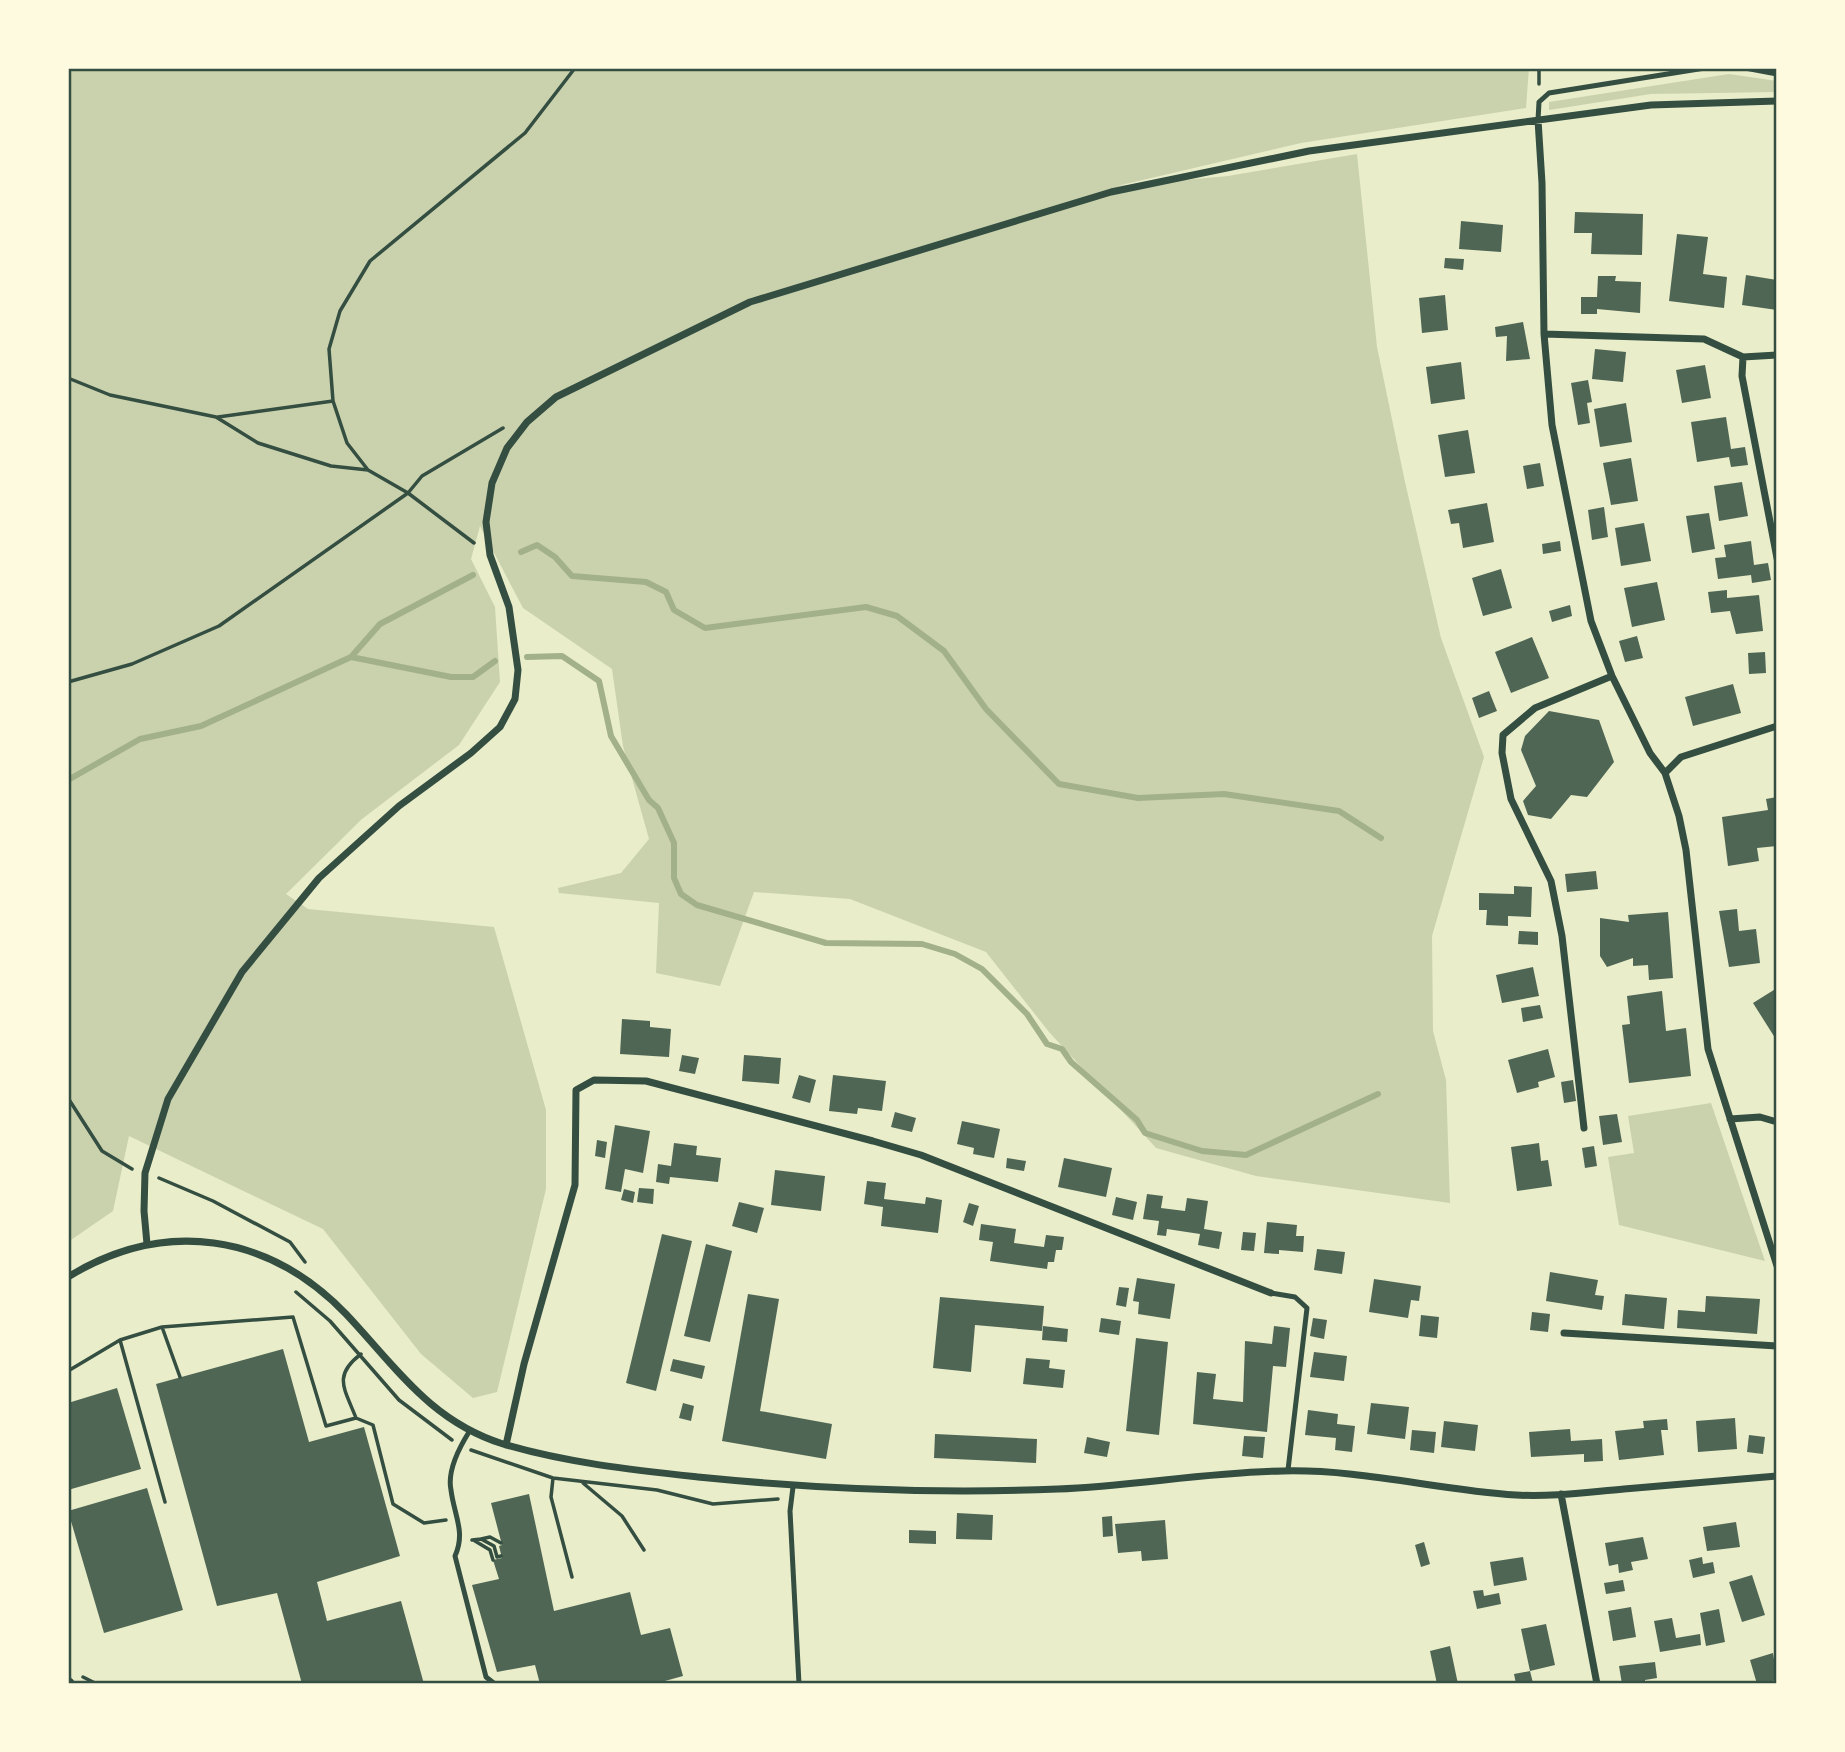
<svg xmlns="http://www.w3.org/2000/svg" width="1845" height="1752" viewBox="0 0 1845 1752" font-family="Georgia,serif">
	<rect width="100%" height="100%" fill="#e9edc9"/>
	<path fill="#cad2ad" d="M68,68H1529L1526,108L1301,143L1117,186L1228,176L1357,154L1377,347L1405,482L1441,638L1484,757L1432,936L1433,1031L1446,1080L1450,1203L1256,1176L1156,1148L1049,1032L986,952L850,899L754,892L720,986L656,973L659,903L559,893L558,888L621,873L649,839L623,746L612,669L523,608L480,526L471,559L495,607L500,682L459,745L362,819L286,894L308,909L494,927L546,1110V1189L497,1392L473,1398L421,1354L323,1229L129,1136L113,1211L68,1242Z
		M1729,74L1777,81V92L1651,94L1549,110V102Z
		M1711,1103L1765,1261L1619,1225L1608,1157L1634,1153L1628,1116Z"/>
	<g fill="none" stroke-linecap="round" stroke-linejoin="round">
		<path stroke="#a3b18a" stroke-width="6" d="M521,552L537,545L555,557L572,576L646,582L666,592L674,610L705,628L866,607L897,616L944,651L986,709L1059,784L1138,798L1224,794L1339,811L1381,838
			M351,657L451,677H473L495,661
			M527,657L562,656L599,681L611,736L649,800L658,808L674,843V878L681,894L697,905L826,943L922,944L955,954L982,969L1027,1014L1047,1044L1062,1049L1071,1062L1137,1120L1145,1133L1202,1151L1246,1155L1378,1094
			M68,780L140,739L201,726L351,657L380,624L473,575"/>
	</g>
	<path fill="#4f6655" d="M1575,212L1643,214L1642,255L1591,254L1592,233H1574Z
		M1461,221L1503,225L1501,252L1459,249Z
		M1677,234L1708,237L1703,274L1727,277L1724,308L1669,301Z
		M1445,258L1464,259L1463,270L1444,268Z
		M1746,275L1777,280V310L1742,305Z
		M1598,276H1616L1615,281L1641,282L1640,313L1597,309V314H1581V297H1597Z
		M1445,295L1448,330L1422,333L1419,298Z
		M1523,322L1530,359L1506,361L1507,336L1496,337L1495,327Z
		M1595,349L1626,352L1623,382L1592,379Z
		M1461,362L1465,399L1431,404L1426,367Z
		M1705,365L1711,398L1682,403L1676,370Z
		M1588,380L1592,402L1587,403L1590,423L1578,425L1571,383Z
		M1626,403L1632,442L1600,447L1594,409Z
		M1726,417L1731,449L1745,447L1748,465L1731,467L1729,457L1697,462L1691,422Z
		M1468,430L1475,473L1445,477L1438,435Z
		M1631,458L1638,501L1611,505L1603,463Z
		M1540,463L1544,486L1527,489L1523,466Z
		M1742,482L1748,516L1719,521L1714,486Z
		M1487,503L1494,542L1463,548L1459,523L1451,524L1448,510Z
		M1604,507L1608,537L1592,540L1588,510Z
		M1709,513L1715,549L1692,553L1686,516Z
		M1644,523L1651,561L1621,566L1615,528Z
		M1560,541L1561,551L1543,554L1542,544Z
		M1751,541L1754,565L1768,563L1771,580L1752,583L1751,575L1718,579L1715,558L1726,557L1724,545Z
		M1501,569L1512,608L1483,616L1472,578Z
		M1657,582L1665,620L1632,627L1624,588Z
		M1727,590V598L1759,595L1763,631L1736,634L1730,611L1711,613L1708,592Z
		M1570,605L1572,616L1552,622L1549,611Z
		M1637,636L1643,658L1625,662L1619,641Z
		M1532,637L1549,678L1511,693L1495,652Z
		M1765,652L1766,673L1749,674L1748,653Z
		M1733,684L1741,713L1693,726L1685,697Z
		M1489,691L1497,711L1479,718L1472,698Z
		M1549,711L1599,720L1614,762L1587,797L1571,795L1551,819L1528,815L1523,801L1536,786L1521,750L1525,736Z
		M1777,797V846L1757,848L1759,861L1728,866L1722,817L1768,810L1766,799Z
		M1596,871L1598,889L1567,892L1565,874Z
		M1514,886L1532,887L1531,917L1508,916V926L1486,925L1487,910H1479V893L1514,894Z
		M1737,909L1739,931L1756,929L1760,963L1729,967L1719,911Z
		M1668,912L1673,978L1649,980L1648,965L1633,966V958L1607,967L1600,956V918L1629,922L1628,915Z
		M1519,931L1538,932V945L1518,944Z
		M1533,967L1539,996L1502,1003L1496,975Z
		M1777,988V1041L1753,1003Z
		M1662,991L1666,1031L1686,1028L1691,1076L1629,1083L1622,1025L1630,1024L1627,996Z
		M1540,1005L1543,1018L1523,1022L1521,1008Z
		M622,1019L650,1021V1027L671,1029L669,1057L620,1054Z
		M1548,1049L1555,1077L1538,1082L1539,1087L1517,1093L1508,1060Z
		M682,1055L699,1058L695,1074L679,1071Z
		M744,1055L781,1058L779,1084L742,1081Z
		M799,1075L816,1080L810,1103L792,1098Z
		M833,1075L886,1081L882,1111L858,1108L857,1114L829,1111Z
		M1573,1080L1576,1101L1564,1103L1561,1082Z
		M895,1112L916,1118L912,1132L891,1127Z
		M1617,1114L1622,1142L1603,1145L1599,1116Z
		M962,1121L1000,1129L994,1158L973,1154L974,1148L957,1144Z
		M615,1125L650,1131L643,1173L625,1169L621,1192L605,1189Z
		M597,1140L607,1142L605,1158L595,1156Z
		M674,1143L697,1146L696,1155L721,1158L718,1182L670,1177L669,1184L656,1182L658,1164L671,1166Z
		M1539,1143L1541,1161L1548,1160L1552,1186L1517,1191L1511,1147Z
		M1594,1146L1597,1166L1585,1168L1582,1148Z
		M1007,1158L1026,1161L1024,1171L1006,1168Z
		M1064,1158L1112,1168L1106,1197L1058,1187Z
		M775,1170L825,1176L821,1211L771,1205Z
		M867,1181L886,1183L884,1199L925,1204L926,1197L942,1200L938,1233L881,1226L883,1207L864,1204Z
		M639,1188L654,1189L653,1204L637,1202Z
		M624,1189L635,1192L633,1203L621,1200Z
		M1147,1194L1163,1196L1161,1208L1185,1211L1187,1198L1208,1201L1204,1229L1222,1232L1219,1249L1198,1245L1200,1234L1167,1229L1166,1236L1157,1235L1159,1221L1143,1219Z
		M1116,1197L1137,1202L1133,1220L1112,1215Z
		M739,1202L764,1208L757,1233L732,1226Z
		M969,1203L979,1206L973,1226L963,1222Z
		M1267,1222L1297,1225L1296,1236H1304L1303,1252L1279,1250V1254L1264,1253Z
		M981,1224L1016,1229L1014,1243L1044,1247L1046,1235L1064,1237L1062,1250H1056L1054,1262H1048L1047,1269L990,1261L993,1242L979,1240Z
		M1243,1232L1256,1233L1254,1251L1241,1250Z
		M662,1234L692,1241L656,1391L626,1383Z
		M706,1244L732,1251L710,1342L684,1336Z
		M1317,1249L1345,1252L1342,1274L1314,1270Z
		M1550,1272L1598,1280L1595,1295L1604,1296L1602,1310L1546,1301Z
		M1137,1278L1175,1284L1170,1319L1138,1314L1139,1302L1133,1301Z
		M1374,1279L1421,1286L1419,1301L1411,1300L1408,1318L1369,1312Z
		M1119,1287L1129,1288L1126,1307L1116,1305Z
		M748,1294L779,1299L760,1411L832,1424L826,1459L722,1441Z
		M1625,1294L1667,1298L1664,1329L1622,1325Z
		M1706,1296L1760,1299L1757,1334L1677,1328L1678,1310L1705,1312Z
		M940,1297L1044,1306L1042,1331L975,1325L971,1372L933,1368Z
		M1532,1312L1550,1314L1548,1332L1530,1330Z
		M1421,1315L1439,1317L1437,1338L1419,1336Z
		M1101,1318L1121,1321L1119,1335L1099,1332Z
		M1313,1318L1327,1320L1324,1339L1310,1336Z
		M1043,1326L1068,1329L1067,1342L1042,1340Z
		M1274,1326L1290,1328L1286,1367L1273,1366L1267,1432L1193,1424L1197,1372L1216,1374L1213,1399L1243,1402L1245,1341L1272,1344Z
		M1136,1338L1168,1342L1159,1435L1126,1431Z
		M283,1349L309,1442L364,1427L400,1556L317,1582L327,1621L401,1601L424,1684H302L277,1593L217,1606L156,1384Z
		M1314,1352L1347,1356L1344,1381L1310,1377Z
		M1026,1358L1050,1360L1049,1368L1065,1370L1063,1388L1023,1384Z
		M673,1359L705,1366L702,1379L670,1371Z
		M117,1388L141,1469L68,1490V1403Z
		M683,1403L694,1406L691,1421L679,1418Z
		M1371,1403L1409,1407L1405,1439L1367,1434Z
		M1308,1410L1338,1414L1337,1424L1355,1426L1352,1452L1335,1450L1336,1438L1305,1435Z
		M1735,1418L1737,1449L1698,1452L1696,1421Z
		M1667,1419L1668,1430H1661L1664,1455L1619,1460L1615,1431L1644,1428L1643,1421Z
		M1444,1421L1478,1425L1475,1451L1441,1447Z
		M1570,1429L1571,1441L1602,1439L1603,1461L1584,1462V1454L1531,1457L1529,1432Z
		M1412,1430L1436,1432L1434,1453L1410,1450Z
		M935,1434L1037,1439L1036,1463L934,1458Z
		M1749,1435L1765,1437L1763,1454L1747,1452Z
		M1244,1436L1265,1437L1263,1458L1242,1456Z
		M1087,1437L1110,1442L1107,1457L1084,1453Z
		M147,1488L183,1610L104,1633L68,1511Z
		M529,1494L554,1611L630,1592L641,1635L670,1628L683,1676L654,1684H540L535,1665L497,1672L472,1585L499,1579L493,1560L502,1558L499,1546L502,1545L491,1503Z
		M957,1513L993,1515L992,1540L956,1539Z
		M1112,1516L1113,1536L1103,1537L1102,1517Z
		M1165,1520L1168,1559L1142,1561L1141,1551L1118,1553L1115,1524Z
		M1736,1522L1740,1547L1707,1551L1703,1527Z
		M909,1530L936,1531V1544L909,1543Z
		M1643,1537L1648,1559L1631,1562L1633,1570L1619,1573L1618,1564L1609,1566L1605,1543Z
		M1424,1542L1430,1564L1421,1567L1415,1545Z
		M1523,1557L1527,1580L1494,1586L1490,1562Z
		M1702,1557L1703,1564L1713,1562L1715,1573L1693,1578L1689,1560Z
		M1752,1575L1765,1615L1742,1622L1729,1582Z
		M1623,1580L1625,1591L1606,1594L1604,1583Z
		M1483,1590L1484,1596L1499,1593L1501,1604L1477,1609L1473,1591Z
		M1631,1607L1636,1637L1613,1641L1608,1611Z
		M1719,1609L1725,1642L1706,1646L1700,1613Z
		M1672,1618L1676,1638L1700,1634L1701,1645L1660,1652L1654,1621Z
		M1546,1624L1555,1665L1530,1671L1521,1629Z
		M1450,1646L1458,1684H1437L1430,1651Z
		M1773,1653L1777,1680L1757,1684L1750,1660Z
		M1655,1662L1657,1678L1645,1680V1684H1622L1619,1666Z
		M1530,1671L1533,1683L1516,1684L1514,1674Z"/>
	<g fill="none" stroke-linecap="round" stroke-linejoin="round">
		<path stroke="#344e41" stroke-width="3.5" d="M1539,84V68
			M68,378L110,395L216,417L258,443L331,466L368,470L408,493L474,543
			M218,417L333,401
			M368,470L347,443L333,401L329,349L340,311L370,261L525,133L575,68
			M68,682L132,664L219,626L408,493L422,476L503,428
			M68,1098L102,1151L132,1169
			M159,1178L213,1201L290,1242L305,1262
			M296,1292L330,1321L399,1400L452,1440
			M162,1327L180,1377
			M120,1340L165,1502
			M361,1354C332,1376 345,1389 356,1418L373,1425L393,1504L424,1523L446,1520
			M68,1371L120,1340L162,1327L293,1317L326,1426L356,1418
			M471,1450L553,1478L657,1490L713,1504L778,1499
			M553,1478L551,1497L572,1577
			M583,1483L622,1516L644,1550
			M481,1539L490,1537L501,1543
			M472,1540L481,1539L494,1546L497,1557L501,1556
			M475,1541L490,1550L493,1560
			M83,1677L97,1684"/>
		<path stroke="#344e41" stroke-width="5" d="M1745,68L1777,74
			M1538,120L1539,102L1549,93L1705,68
			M1271,1293L1295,1297L1307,1308L1288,1470
			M469,1432C459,1448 447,1471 451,1490C454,1515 466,1532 455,1556L486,1677L495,1684
			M793,1487L790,1511L799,1684"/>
		<path stroke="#344e41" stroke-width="7" d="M1538,120L1542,183L1544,334L1552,425L1591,621L1612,676L1650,753L1665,773L1679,816L1686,850L1708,1049L1777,1266
			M1544,334L1704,339L1743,357L1777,355
			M1743,357L1742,376L1777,558
			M1665,773L1681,757L1777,726
			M1730,1119L1760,1117L1777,1122
			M1584,1128L1562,936L1551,881L1511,799L1502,753L1503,735L1535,708L1612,676
			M147,1244L144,1211L145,1173L168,1099L242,972L319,878L399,806L471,753L500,727L515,699L518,670L509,607L490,555L486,522L492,483L507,448L527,422L556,397L750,302L1111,192L1309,151L1651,105L1777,101
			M68,1277C164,1218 268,1233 346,1314C396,1367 430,1421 503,1444C567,1463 633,1470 698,1477C818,1489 939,1494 1058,1489C1134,1486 1208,1472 1283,1471C1361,1469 1438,1490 1516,1495C1552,1497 1588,1492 1624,1489C1675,1485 1726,1480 1777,1476
			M1564,1333L1777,1346
			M506,1445L524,1364L575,1185L576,1090L594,1080L646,1081L873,1141L921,1155L1271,1293
			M1561,1494L1597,1684"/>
		<path stroke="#344e41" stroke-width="12" d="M68,1683L69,1684"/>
	</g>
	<rect width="1845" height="1752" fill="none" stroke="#fefae0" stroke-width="140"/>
	<rect x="70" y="70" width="1705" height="1612" fill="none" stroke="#344e41" stroke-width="2.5"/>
</svg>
